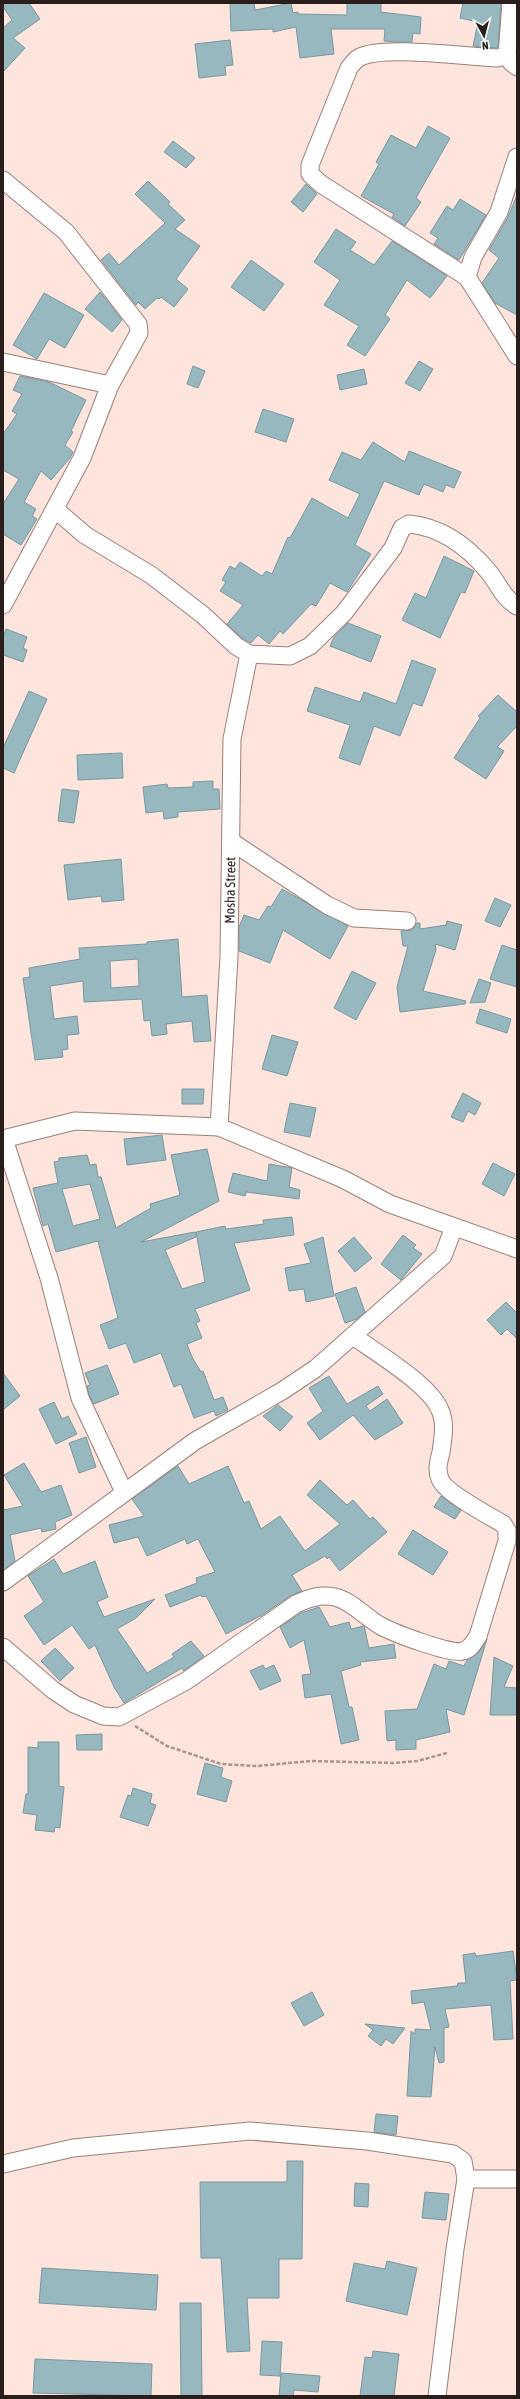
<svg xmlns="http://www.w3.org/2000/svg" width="520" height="2399" viewBox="0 0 520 2399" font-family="'Asap Condensed',sans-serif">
	<rect width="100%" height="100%" fill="#fde4dd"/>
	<path fill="#97b8bf" stroke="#7998a0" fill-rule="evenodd" d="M3,3H29L40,19L13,38L25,48L3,72V28L12,20L3,7Z
		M230,3H254L255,10L291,3L293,13L298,12V14L347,15V3H381V12L421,17L420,34L413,33L412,42H394L384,41L385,29H331L334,54L300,58L296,27L273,32V29L231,31Z
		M463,3H501L498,48L473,46L478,22L460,18Z
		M230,40L233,65L225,66L226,75L199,78L195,44Z
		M428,126L450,138L416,198L421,202L405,226L392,217L394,214L361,196L379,164L376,162L391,135L416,148Z
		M173,141L195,158L186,168L164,152Z
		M148,181L170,202L168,204L185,220L175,229L200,246L176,279L188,289L174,307L161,297L159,299L157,298L145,309L138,302L136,305L101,260L109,253L119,265L165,223L135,194Z
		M306,184L317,194L303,212L291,202Z
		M517,195V315L495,303L482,283L499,258L489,250L508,217Z
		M460,199L486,215L459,260L434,244L438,238L430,233L447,206L453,210Z
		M336,229L356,242L350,250L374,265L392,241L447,276L430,298L407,280L385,315L390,319L365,356L347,345L359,326L324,305L340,280L314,262Z
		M251,260L284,284L264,311L231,287Z
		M100,292L122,320L112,332L85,309Z
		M44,293L84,315L65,348L49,339L37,359L13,345Z
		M419,361L433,369L420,391L405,383Z
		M193,366L205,371L198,388L187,384Z
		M364,369L367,384L340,390L337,375Z
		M20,376L49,382L86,400L71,431L73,432L65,445L73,452L70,458L51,480L41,471L24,502L36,509L32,516L37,519L21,545L3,534V504L19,479L3,470V434L17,414L12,411L22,394L13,390Z
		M263,409L294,419L286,442L255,432Z
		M373,442L405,462L409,451L461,472L454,488L446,485L443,492L424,484L419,495L384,481L355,545L371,554L347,592L330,583L316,606L311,604L283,634L280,631L269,644L258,635L251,643L242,638L227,624L243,605L220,591L226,582L222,580L230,566L235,569L240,562L262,576L266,571L272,574L288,537L290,538L312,498L348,518L360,494L329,480L342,452L361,460Z
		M444,556L474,571L465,593L461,592L440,638L402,620L415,593L426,598Z
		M348,623L381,636L371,662L330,646L334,637Z
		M6,629L27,637L23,648L27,650L23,662L3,655V638Z
		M412,660L436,669L422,706L413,703L400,736L374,726L360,765L339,758L350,725L307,711L315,687L360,702L364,692L396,704Z
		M29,691L47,699L14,773L3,768V748Z
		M498,695L517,712V726L497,747L504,751L486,779L454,758L480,718L478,716Z
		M122,753L123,778L78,780L77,755Z
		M213,781V789H219L220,809L178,812V817L164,819L163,811L146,813L143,787L167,784L168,788L193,787V782Z
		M62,789L79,791L74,823L58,821Z
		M121,859L124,900L102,902L101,896L68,900L64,865Z
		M282,889L348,926L330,959L283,930L270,963L239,951V927L244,915L259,920L268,906L271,907Z
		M495,898L511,905L500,927L485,921Z
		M447,921L462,925L455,950L435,944L436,950L423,991L466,1001L465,1004L400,1012L397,987L408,946H403L401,931L412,930L417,923H420V929L446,925Z
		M178,939L182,997L207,995L211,1041L194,1042L192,1021L166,1024L167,1034L152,1036L150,1020L144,1021L142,999L84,1002L83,981L50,986L54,1019L77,1016L79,1034L67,1035L68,1049L62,1050L63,1057L35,1060L23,978L30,977L29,968L80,959L79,948L147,944V942ZM138,959L139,986L111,988L110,961Z
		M502,945L517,950V987L490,979Z
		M352,971L376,983L356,1020L334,1008Z
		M479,979L491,983L485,1002L470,1003Z
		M480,1009L511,1019L507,1033L476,1023Z
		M272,1035L298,1042L287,1076L262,1069Z
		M182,1089H204L203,1104H182Z
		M463,1093L481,1103L475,1115L468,1111L463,1122L451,1117Z
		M290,1103L316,1108L310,1137L284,1132Z
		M162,1135L166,1160L127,1165L124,1139Z
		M207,1149L219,1201L141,1242L195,1232L196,1237L165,1250L182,1289L205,1282L196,1232L225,1226L226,1229L264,1224L263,1220L292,1217L294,1235L234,1243L250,1290L195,1309L200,1321L196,1323L202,1338L187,1344L192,1357L201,1372L203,1371L214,1400L223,1397L228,1410L216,1416L214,1411L194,1418L181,1384L174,1387L161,1353L134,1363L126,1343L109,1349L100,1325L118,1318L98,1241L56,1252L48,1224L43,1226L33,1188L58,1183L54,1162L59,1161V1158L87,1155L90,1165L96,1164L98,1177H101L116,1228L151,1208L150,1204L180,1195L171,1155ZM90,1184L100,1219L73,1226L62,1189Z
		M493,1163L515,1174L504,1196L482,1184Z
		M269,1164L292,1168L289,1187L300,1190L299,1199L246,1192L245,1196L228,1192L233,1173L267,1181Z
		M403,1235L416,1245L413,1248L422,1254L401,1280L381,1264Z
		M323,1237L334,1296L306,1302L304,1289L289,1291L285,1268L311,1263L304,1244Z
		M354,1237L372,1258L355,1272L338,1251Z
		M356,1287L365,1312L357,1319L345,1323L335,1294Z
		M506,1302L517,1313V1339L507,1329L501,1335L487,1320Z
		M107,1365L119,1394L94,1404L89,1395L87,1386L90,1385L85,1373Z
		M3,1373L20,1396L3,1410Z
		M329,1376L347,1404L378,1386L383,1394L366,1406L370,1411L387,1399L403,1423L375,1440L353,1415L320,1440L307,1423L323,1411L309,1388Z
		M54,1402L62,1419L68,1416L77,1434L56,1444L39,1409Z
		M278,1405L293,1417L280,1431L263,1416Z
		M86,1437L96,1467L79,1473L69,1443Z
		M24,1463L41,1492L61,1485L72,1515L55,1522L56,1529L42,1532L41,1528L10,1535L15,1561L3,1570V1510L23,1506L4,1475Z
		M178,1466L189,1484L228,1466L244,1503L249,1501L261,1529L280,1516L305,1551L340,1524L307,1495L320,1480L347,1505L353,1500L370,1519L373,1517L387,1532L340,1571L329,1557L327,1559L325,1556L292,1575L302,1591L290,1596L262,1615L226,1634L206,1596L202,1597L201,1595L170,1607L165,1595L197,1583L196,1578L215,1572L198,1539L187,1544L185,1539L147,1556L138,1537L114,1543L109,1525L144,1516L132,1499Z
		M441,1496L461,1510L455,1519L434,1507Z
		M413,1530L448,1552L433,1575L398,1554Z
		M54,1559L63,1574L95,1561L108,1597L97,1602L104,1617L155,1599L136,1618L117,1629L147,1673L174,1657L172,1654L191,1641L204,1656L184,1671L182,1668L124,1703L114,1687L95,1645L89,1649L72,1625L44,1645L24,1616L44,1602L28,1576Z
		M319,1607L330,1627L349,1622L351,1629L364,1626L369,1648L394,1644L396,1658L360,1662L361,1665L341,1671L349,1707H352L359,1740L341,1744L331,1694L305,1698L302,1675L311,1674L304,1640L290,1648L280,1627L301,1613Z
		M487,1639L464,1715L446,1709L450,1732L416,1740V1749L396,1750V1740L387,1741L385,1711L417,1709L434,1664L446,1669L449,1661L464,1666L467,1660L479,1652Z
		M55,1648L74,1668L60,1681L41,1661Z
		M494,1657L513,1666L504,1687L517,1688V1715H490Z
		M263,1665L265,1669L274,1665L281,1681L260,1690L250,1671Z
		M102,1734V1750H77L76,1735Z
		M38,1742H59V1786L64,1787L60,1828L55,1827L54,1832L35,1830L37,1815L23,1813L26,1794H28V1747L38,1748Z
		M205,1763L223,1768L221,1777L232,1781L226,1802L197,1794Z
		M133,1788L152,1794L150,1803L156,1805L148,1826L120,1817L128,1795L131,1796Z
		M513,1951L517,1980L510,1981L513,2039L494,2040L491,2005L445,2009L449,2027L444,2028V2062L439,2063L435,2047L431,2097L407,2096L411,2031L415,2034V2029L431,2030L424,2002L412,2004L411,1991L457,1986L458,1983H466L463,1955L475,1953L476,1956Z
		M312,1992L324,2015L304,2026L291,2003Z
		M365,2024L405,2028L393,2044L386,2039L381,2046L368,2036L373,2030Z
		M376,2114L398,2116L396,2135L374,2132Z
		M287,2161H303L302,2259H279V2298H247L250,2351L227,2352L221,2258H201L200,2182H287Z
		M355,2183L369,2184L368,2207L354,2206Z
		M425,2192L449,2194L446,2220L422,2218Z
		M387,2261L417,2268L407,2315L346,2301L354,2263L385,2269Z
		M42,2268L158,2275L156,2310L39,2303Z
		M180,2303H201L202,2396H181Z
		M262,2341L282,2342L280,2376L260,2375Z
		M373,2351L399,2354L394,2396H360L365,2357L372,2358Z
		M35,2359L152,2364L151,2396L33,2393Z
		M281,2373L320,2376L318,2392L294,2390L293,2396H279Z"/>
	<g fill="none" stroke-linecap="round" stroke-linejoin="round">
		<g stroke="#9b7f77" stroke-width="19">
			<g id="street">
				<path d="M511,3L507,55L511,62L517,67"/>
				<path d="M517,157L499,212L473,257L467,277L517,356"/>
				<path d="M3,180L66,232L138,324L139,333L110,385L82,458L3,605"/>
				<path d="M467,277L321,184L310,174V165L349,68C352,64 356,59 360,57C386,45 466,57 498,58L507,55"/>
				<path d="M3,362L110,385"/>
				<path d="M56,510L85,535L151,575L203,615L236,646L249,654L290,656L310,646L344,613L393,548L402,528L409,524C441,527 468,547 488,571C499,584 502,597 517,606"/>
				<path d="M232,842L327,905L354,918L407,921"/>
				<path id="s1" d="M219,1127L229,957L232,739L249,654"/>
				<path d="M3,1139L75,1121L219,1127L343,1179L390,1204L517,1249"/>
				<path d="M4,1139L49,1278L80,1398L124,1492"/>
				<path d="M3,1582L195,1441L282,1391L315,1369L443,1256L454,1227"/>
				<path d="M3,1647L53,1690L74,1704L103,1716L119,1717L186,1681L296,1604C309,1598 320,1594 335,1597C352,1601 366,1618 381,1626C394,1633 451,1655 463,1651C471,1649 474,1642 478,1636L507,1541V1530L503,1524C490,1516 444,1492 440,1479C436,1469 439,1461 441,1452C443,1438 446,1423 440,1410C430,1385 377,1353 353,1336"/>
				<path d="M3,2164L73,2148L250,2131L367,2141L453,2154L463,2161L466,2179L455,2249L437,2396"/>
				<path d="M466,2179H517"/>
			</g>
		</g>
		<path stroke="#a7948e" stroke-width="2.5" stroke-dasharray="4 2" stroke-linecap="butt" d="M135,1726L167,1746L221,1764L257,1766L311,1761L394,1763L417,1761L447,1753"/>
		<use href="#street" stroke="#fff" stroke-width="17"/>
	</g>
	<g text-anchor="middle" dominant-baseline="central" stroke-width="3" stroke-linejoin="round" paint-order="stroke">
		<g font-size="14" fill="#291e1b" stroke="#fff">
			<text stroke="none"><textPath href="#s1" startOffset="237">Mosha Street</textPath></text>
		</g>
	</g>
	<rect width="520" height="2399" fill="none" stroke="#291e1b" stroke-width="8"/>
	<g transform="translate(484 36) rotate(173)" stroke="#ffffff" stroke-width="3" paint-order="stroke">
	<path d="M0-3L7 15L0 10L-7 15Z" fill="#291e1b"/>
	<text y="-6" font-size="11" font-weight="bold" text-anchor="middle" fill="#291e1b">N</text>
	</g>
</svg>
